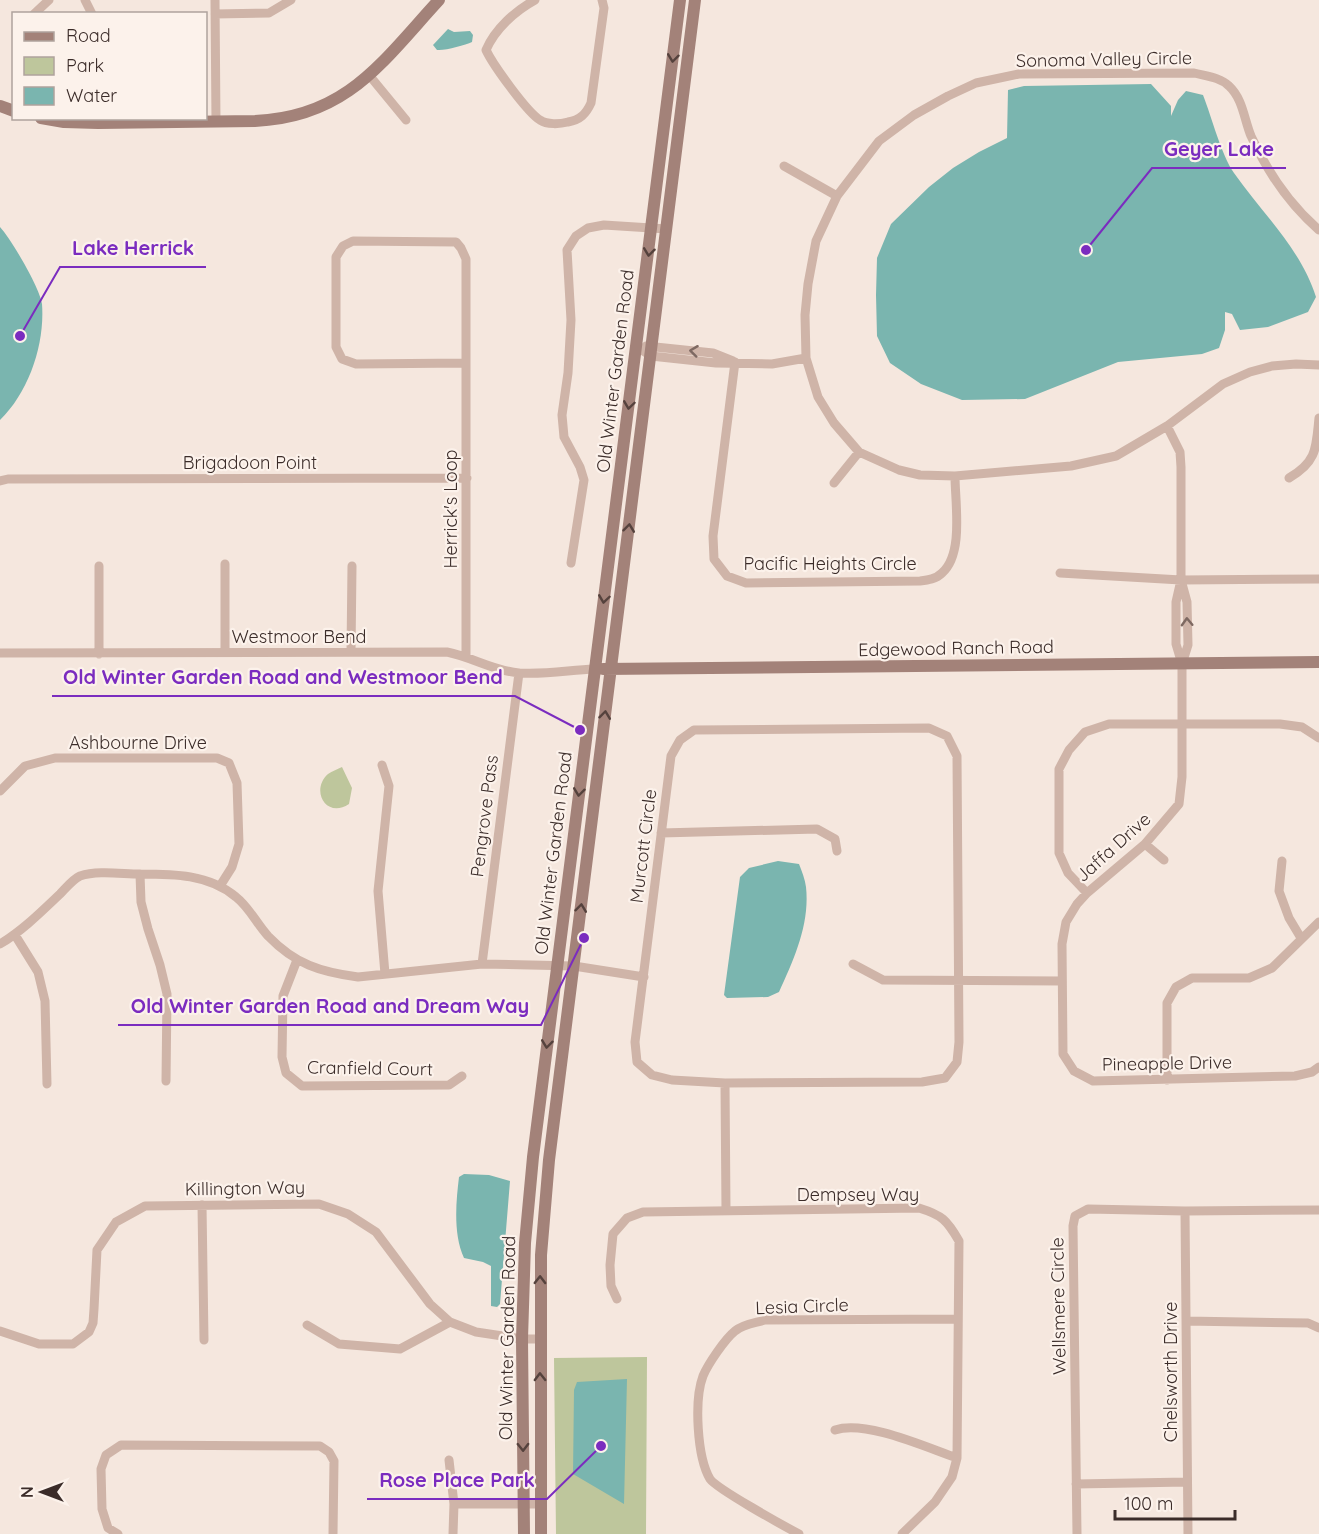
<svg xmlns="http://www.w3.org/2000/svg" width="1319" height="1534" viewBox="0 0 1319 1534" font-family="Quicksand,sans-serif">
	<rect width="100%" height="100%" fill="#f5e7de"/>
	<path fill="#bec69c" d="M342,767L352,788L349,804C326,819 310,790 328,774C332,771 338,769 342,767Z
		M647,1357L646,1534H556L554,1358Z"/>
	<path fill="#7ab5af" d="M448,29L454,32L470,31L473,35L472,42C465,45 445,51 437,50L433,45Z
		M1151,84L1171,106V116L1178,100L1186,91L1203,95C1212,118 1221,154 1234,173C1262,213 1301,249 1316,297L1308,312L1268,327L1240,330L1232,314L1225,312V330L1219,348L1202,354L1118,362L1025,399L962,400L921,384L890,363L877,336L876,295L877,258L891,224L929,187L953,168L979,152L1007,138L1008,90L1024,86Z
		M0,227C11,239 40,288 42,304C45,344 29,392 0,420Z
		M778,861L799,864C802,872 805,879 806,887C810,924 794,959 779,992L768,997L727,998L724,995L740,877L749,868Z
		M464,1174L489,1175L510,1181L500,1304L497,1307L491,1306V1266L483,1262L464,1258C453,1234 456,1202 459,1177Z
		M627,1379L624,1504L573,1474L574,1390L577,1382Z"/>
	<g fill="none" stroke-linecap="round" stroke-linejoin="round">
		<path stroke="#cfb4a8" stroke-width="9" d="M85,0L92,14
			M215,0L216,122
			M535,0C515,11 495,29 486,50C493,65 527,112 540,120C547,125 560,124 568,122C580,120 586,114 591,103L604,8L602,0
			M34,14L49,0
			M215,14L269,13L291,0
			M369,75L406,120
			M784,166L837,196
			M1319,230C1290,205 1267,171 1251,136C1244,119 1243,99 1229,86C1220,77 1205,76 1194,73L1019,74L976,83L948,96L914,115L879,141L837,196L816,241L808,284L805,315L806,358L818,397L834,423L859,452L899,470L920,475L955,476L1071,466L1116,456L1167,426L1223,384L1250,372L1272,366L1296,364L1319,365
			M646,346L713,353L733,361
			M637,347L651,356L716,363L772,364L806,358
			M735,362L713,536L714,559L727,576L746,583L920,581C928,580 936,579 942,573C964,554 955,503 955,476
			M465,363L356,364L342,359L336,347V257L343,246L353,241L456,242L461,248L466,259V656
			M1167,426L1180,452L1181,467V580L1176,602V644L1182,664
			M1289,478C1317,462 1316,448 1319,418
			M0,481L8,479L467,478
			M834,483L859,452
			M571,563L584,480L580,467L564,437L562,415L568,373L571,320L567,250L576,236L588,228L604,225L667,229
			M225,564V652
			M99,566V654
			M1060,573L1181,580L1319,579
			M1181,580L1187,602L1188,645L1182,664V777L1179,804L1145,844L1087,893L1077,904L1066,922L1062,944L1063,1054L1074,1071L1093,1081L1295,1076L1312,1072L1319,1067
			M351,652L352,566
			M0,653L447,652C472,657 494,671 519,673C544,675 570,670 594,669
			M929,728L947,736L957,756L959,1042L957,1062L945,1078L922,1082L725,1083L672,1080L652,1075L637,1062L635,1042L671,756L680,740L694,730Z
			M382,765L389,786L378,891L385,974
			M0,791L25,766L55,758H217L229,763L237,783L239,844L232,867L220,886
			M661,833L817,829L835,839L837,851
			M1145,844L1164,860
			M1282,861L1279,891L1289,918L1301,938
			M140,874L141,902L148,929L160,965L167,994L166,1081
			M1087,893L1068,873L1059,853V769L1069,750L1085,732L1109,724H1280L1302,727L1319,738
			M15,935L38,972L45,1001L47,1084
			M0,944C22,931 41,912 60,894C65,889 73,879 80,876C98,870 122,874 140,874C173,874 209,874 236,897C249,907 257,924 268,936C295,964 320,972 358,977L482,964L574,966L644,977
			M297,960L283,996L282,1057L286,1073L302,1086L449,1085L462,1076
			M482,964L519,673
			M853,964L883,980L1062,981
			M1167,1080V1003L1176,987L1192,978H1249L1272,968L1319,922
			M725,1083L726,1211
			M202,1205L204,1340
			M1185,1211L1188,1534
			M617,1299L611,1286L610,1265L613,1234L627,1218L643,1212L919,1208C942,1215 947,1220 959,1241L957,1458L952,1477L935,1502L902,1534
			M1186,1321L1308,1323L1319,1328
			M307,1325L339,1344L400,1349L450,1322
			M0,1331L39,1344H73L89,1332L93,1323L94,1309L97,1250L116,1222L145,1206L319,1204L348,1214L376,1232L430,1304L450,1322L476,1332L522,1339H539
			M835,1430C866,1420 925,1447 957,1458
			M449,1460L454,1504L453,1534
			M1076,1484L1187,1482
			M454,1504H541
			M118,1534L108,1528L102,1509L101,1469L106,1455L121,1445L320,1446L329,1452L334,1461L333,1534
			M799,1534C784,1526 717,1489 710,1479C697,1457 694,1400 703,1376C708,1364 725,1339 735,1331C743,1324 755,1323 765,1320L958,1319
			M1077,1534L1073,1226L1075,1216L1088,1209L1185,1211L1319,1210"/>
		<path stroke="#a38279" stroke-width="12" d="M0,106L14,111
			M41,118L64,122L98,123L255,121C347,117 382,62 439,0
			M603,669L1319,662
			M524,1534L522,1339L525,1243L533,1157L680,0
			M541,1534V1255L549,1160L695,0"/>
	</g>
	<defs><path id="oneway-chevron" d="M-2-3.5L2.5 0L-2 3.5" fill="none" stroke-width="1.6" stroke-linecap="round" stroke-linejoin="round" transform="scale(1.5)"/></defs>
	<g stroke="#55423d">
		<use href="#oneway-chevron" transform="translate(673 58) rotate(97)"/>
		<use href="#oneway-chevron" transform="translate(649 252) rotate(97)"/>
		<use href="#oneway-chevron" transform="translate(629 405) rotate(98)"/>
		<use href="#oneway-chevron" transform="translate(629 528) rotate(-83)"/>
		<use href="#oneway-chevron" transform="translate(604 599) rotate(98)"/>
		<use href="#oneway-chevron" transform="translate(605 715) rotate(-83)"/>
		<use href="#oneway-chevron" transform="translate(579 792) rotate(97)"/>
		<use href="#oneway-chevron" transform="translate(581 908) rotate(-83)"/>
		<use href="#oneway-chevron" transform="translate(547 1044) rotate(97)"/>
		<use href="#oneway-chevron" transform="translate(540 1280) rotate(-89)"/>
		<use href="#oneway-chevron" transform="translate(540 1377) rotate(-91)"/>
		<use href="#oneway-chevron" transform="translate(523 1447) rotate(89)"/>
	</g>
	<g stroke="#7e6962">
		<use href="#oneway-chevron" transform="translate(694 351) rotate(-173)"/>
		<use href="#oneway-chevron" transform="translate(1187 622) rotate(-92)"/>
	</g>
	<g text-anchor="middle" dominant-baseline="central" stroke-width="4.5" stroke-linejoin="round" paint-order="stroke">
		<g font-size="18" fill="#3b2c29" stroke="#fcf2eb">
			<text transform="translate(1104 59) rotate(-1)">Sonoma Valley Circle</text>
			<text transform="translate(615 371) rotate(-83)">Old Winter Garden Road</text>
			<text x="250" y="462">Brigadoon Point</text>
			<text transform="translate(450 509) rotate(-90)">Herrick's Loop</text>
			<text x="830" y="563">Pacific Heights Circle</text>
			<text x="299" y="636">Westmoor Bend</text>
			<text transform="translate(956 648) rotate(-1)">Edgewood Ranch Road</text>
			<text x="138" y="742">Ashbourne Drive</text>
			<text transform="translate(484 816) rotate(-83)">Pengrove Pass</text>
			<text transform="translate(643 846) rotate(-83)">Murcott Circle</text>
			<text transform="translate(1113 847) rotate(-42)">Jaffa Drive</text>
			<text transform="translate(553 853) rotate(-83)">Old Winter Garden Road</text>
			<text transform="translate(1167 1063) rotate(-1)">Pineapple Drive</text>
			<text transform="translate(370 1068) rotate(1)">Cranfield Court</text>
			<text transform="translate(245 1188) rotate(-1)">Killington Way</text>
			<text x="858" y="1194">Dempsey Way</text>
			<text transform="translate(802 1306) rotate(-2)">Lesia Circle</text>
			<text transform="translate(1058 1306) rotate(-91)">Wellsmere Circle</text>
			<text transform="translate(507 1338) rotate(-89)">Old Winter Garden Road</text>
			<text transform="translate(1170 1372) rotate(-90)">Chelsworth Drive</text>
		</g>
	</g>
	<path fill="none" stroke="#7b2cbf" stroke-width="2" d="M1086 250L1152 168H1286M20 336L60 267H206M580 730L515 696H52M584 938L541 1025H118M601 1446L547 1499H367"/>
	<g fill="#7b2cbf" stroke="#fcf2eb" stroke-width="2">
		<circle cx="1086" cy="250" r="6"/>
		<circle cx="20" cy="336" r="6"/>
		<circle cx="580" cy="730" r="6"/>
		<circle cx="584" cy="938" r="6"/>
		<circle cx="601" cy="1446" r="6"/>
	</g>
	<g font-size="20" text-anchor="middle" font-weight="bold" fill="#7b2cbf" stroke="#fcf2eb" stroke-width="4.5" stroke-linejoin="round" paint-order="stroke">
		<text x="1219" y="156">Geyer Lake</text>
		<text x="133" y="255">Lake Herrick</text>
		<text x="283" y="684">Old Winter Garden Road and Westmoor Bend</text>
		<text x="330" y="1013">Old Winter Garden Road and Dream Way</text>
		<text x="457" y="1487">Rose Place Park</text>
	</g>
	<rect x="12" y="12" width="195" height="108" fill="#fcf2eb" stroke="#afa39d" stroke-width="1.5"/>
	<rect x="24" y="32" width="30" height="9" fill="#a38279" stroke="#afa39d" stroke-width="1.5"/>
	<text x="66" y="42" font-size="18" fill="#3b2c29">Road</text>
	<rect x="24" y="57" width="30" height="18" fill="#bec69c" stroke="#afa39d" stroke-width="1.5"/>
	<text x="66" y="72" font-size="18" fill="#3b2c29">Park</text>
	<rect x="24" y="87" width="30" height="18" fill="#7ab5af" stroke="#afa39d" stroke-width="1.5"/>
	<text x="66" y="102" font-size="18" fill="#3b2c29">Water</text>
	<g transform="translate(42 1492) rotate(270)" stroke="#fcf2eb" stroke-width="4.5" paint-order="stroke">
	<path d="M0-4.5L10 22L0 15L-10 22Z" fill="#3b2c29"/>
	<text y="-9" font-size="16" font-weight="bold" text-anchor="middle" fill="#3b2c29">N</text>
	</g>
	<path d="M1115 1510v9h120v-9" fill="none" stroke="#3b2c29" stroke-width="3"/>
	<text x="1124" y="1510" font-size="18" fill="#3b2c29" stroke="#fcf2eb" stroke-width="4.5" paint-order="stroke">100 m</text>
</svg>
